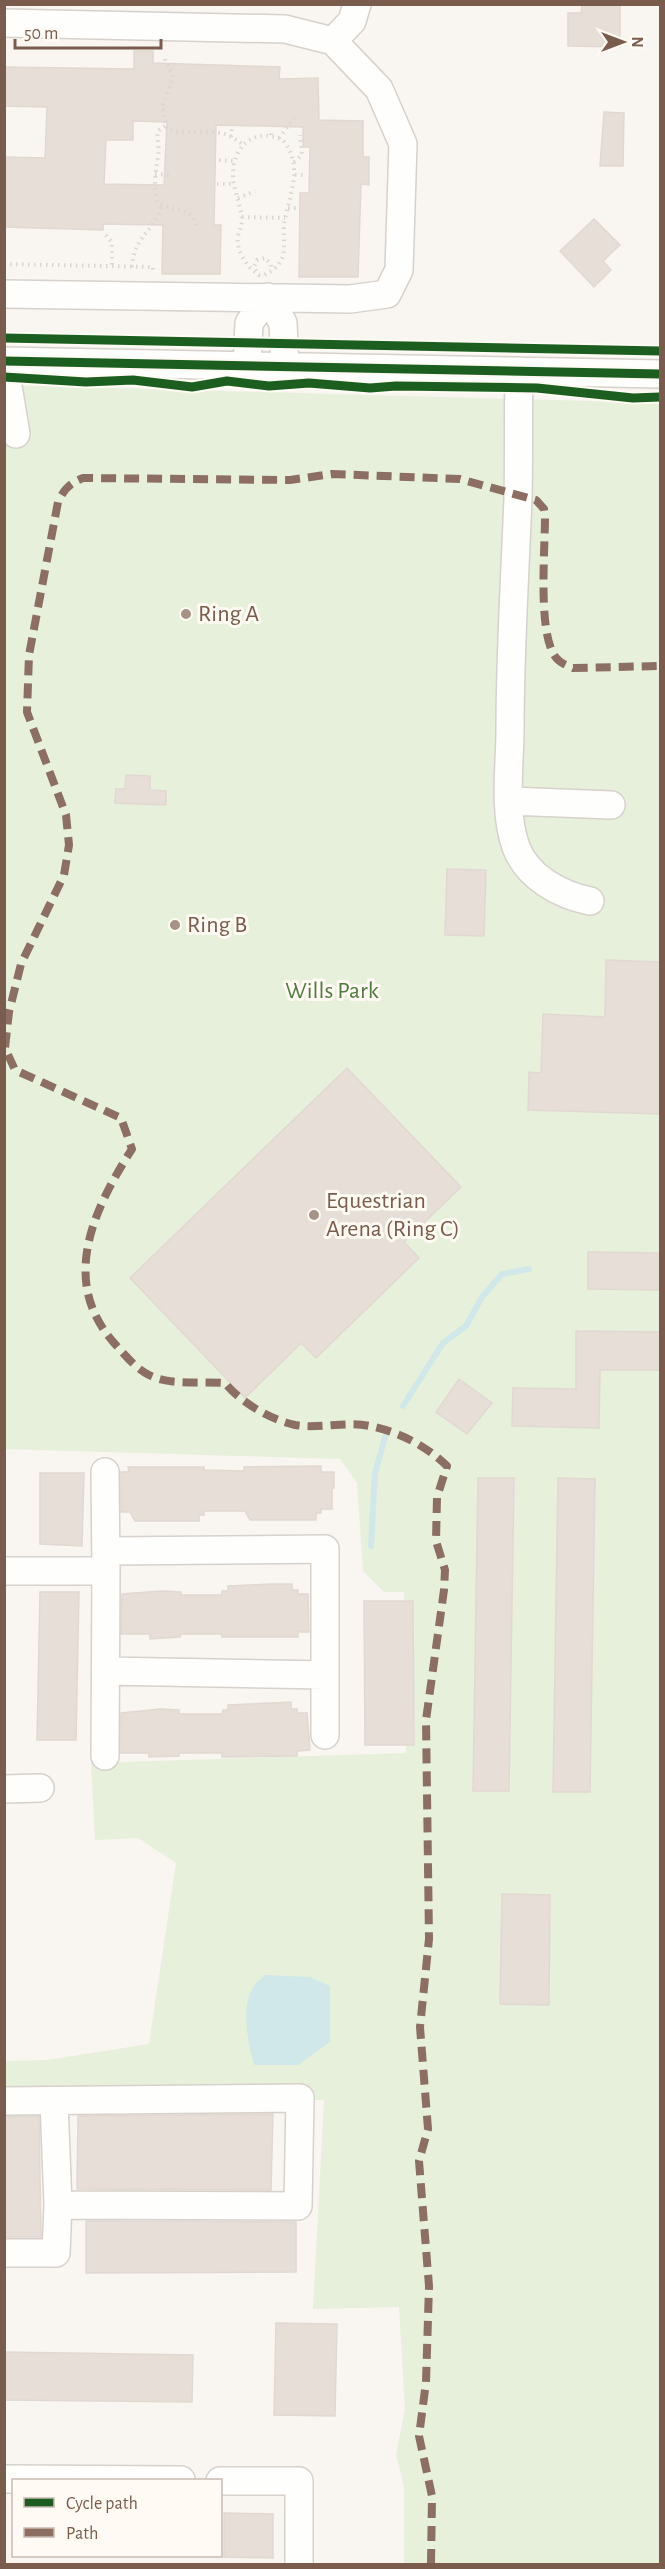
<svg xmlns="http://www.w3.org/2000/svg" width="665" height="2569" viewBox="0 0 665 2569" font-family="'Alegreya Sans',sans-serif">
	<rect width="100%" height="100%" fill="#f9f5f0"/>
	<path fill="#e7f0db" d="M5,385L660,403V2564H404V2487L396,2455L405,2409L399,2307L313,2309L324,2100L5,2101L4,2061L47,2060L149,2044L176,1863L138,1838L95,1840L91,1763L406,1753L404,1592H384L363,1571L357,1483L340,1459L5,1449Z"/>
	<path fill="#d0e8ea" d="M265,1975L310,1977L330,1986V2042L298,2065H254C248,2043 241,2011 252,1989C254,1984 261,1979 265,1975Z"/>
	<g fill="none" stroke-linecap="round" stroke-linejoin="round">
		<path stroke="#d0e8ea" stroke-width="6" d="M403,1406L443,1343L466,1326L482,1297L502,1274L529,1269
			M371,1546L375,1473L385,1437"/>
	</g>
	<path fill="#e6ded7" stroke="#e2d8d2" stroke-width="1.5" fill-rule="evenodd" d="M582,4H620V47L568,46V13H581Z
		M134,51H153V63L280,67L279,79L318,78L319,120L363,121V157H369V185L361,184L358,277H299L300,193H309L310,147H303V127L216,125L214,225H221L220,274H162L163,225L103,224V230L4,227V157L45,158L47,107L4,106V67L134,69ZM133,121L167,122L164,185L104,184L106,140H133Z
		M604,112L624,113L623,166H600Z
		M594,219L620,245L603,261L611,270L594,287L560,251Z
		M126,775L150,776V790L166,791V805L115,803L116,789H125Z
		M447,869L486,870L484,936L445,935Z
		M606,960L660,962V1114L528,1110L529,1072L541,1073L543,1014L605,1017Z
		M347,1068L461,1187L404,1242L419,1258L316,1358L301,1343L245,1398L130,1278Z
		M588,1252L660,1253V1290L588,1289Z
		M576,1331L660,1332V1370H600L599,1428L512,1426L513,1388L576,1389Z
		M459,1379L492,1403L467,1434L436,1412Z
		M321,1466V1472H334V1488H332V1509H321V1513H316V1520H250L245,1511H204V1515H199V1521H135L130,1512H121V1472H129L128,1467H204V1470L244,1471V1467Z
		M40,1473H84L82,1546L40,1544Z
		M478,1478H514L509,1791H473Z
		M558,1478L595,1479L590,1792H553Z
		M273,1584H292V1590H298V1594H308L309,1632H298V1637H222V1634H181L180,1637L150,1639V1634H121L122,1594L162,1591L181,1592V1595H222V1591H228V1586Z
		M40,1592H79L76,1740H37Z
		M364,1601H413L414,1745H365Z
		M291,1702V1709H297V1713H307L310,1750L297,1751V1756L222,1757V1753H179V1756L149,1757V1753H121V1713L161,1709L179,1710V1714H222L223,1710H228V1705Z
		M502,1894L550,1895L549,2005L500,2004Z
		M273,2114L271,2190L77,2189L78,2116Z
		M39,2116L41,2237H4V2117Z
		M86,2221L296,2222V2272L86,2273Z
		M276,2323L337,2324L335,2416L274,2415Z
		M4,2352L193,2355L192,2402L4,2400Z
		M224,2513L273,2514V2558L224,2557Z"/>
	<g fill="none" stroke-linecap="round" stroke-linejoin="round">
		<g stroke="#d7d1cb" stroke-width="30">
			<path id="minor" d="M4,23L285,29L333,41L379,89L403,144L399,270L387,294L350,299L4,294
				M333,41L352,21L357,4
				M4,361L660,374
				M4,362L16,434
				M247,366L249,323L268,297L283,323L285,367
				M519,371C518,413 519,456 518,498C515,575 510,652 510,730C510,767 503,811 516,847C527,877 560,895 590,901
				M510,801L611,805
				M106,1551L325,1549V1735
				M4,1571H106L105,1472
				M106,1671L325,1675
				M105,1756L106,1571
				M4,1789L40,1788
				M4,2101L300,2098L298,2206L58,2205L56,2253H4
				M54,2101L58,2205
				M4,2479L181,2480
				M220,2481H299V2564"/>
		</g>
		<path stroke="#dcd5d0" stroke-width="4" stroke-dasharray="1.5 4.5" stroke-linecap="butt" d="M165,59L173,77L162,107L167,129C194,139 214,121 242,144
			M165,126L158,131C156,139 160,147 158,156C156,171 153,185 157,201C170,213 196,205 196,230
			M271,135V129
			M231,137L232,128
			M279,138L297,114
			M219,160L235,161
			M294,162L302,155L300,135
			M155,174L169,175
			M295,175H307
			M217,184H234
			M238,198L255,191
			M288,208H296
			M242,217L285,218
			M106,235L112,243V266
			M4,264L153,267V273
			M132,267C134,236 152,234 162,206
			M255,272C245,265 236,249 238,236C240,229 242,225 242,218C240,204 234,191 233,177C232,146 254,127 283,140C303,166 291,191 285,219C280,243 294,260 264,275H259L254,267L257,260L265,258L271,264V269"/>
		<use href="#minor" stroke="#fefefd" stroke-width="27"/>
		<path stroke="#8d6e63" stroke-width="8" stroke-dasharray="15 8" stroke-linecap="butt" d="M431,2564L432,2496L419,2436L426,2382L429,2286L419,2161L428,2129L420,2027L429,1939L426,1720L444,1590L445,1570L436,1541L437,1497L447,1466C425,1445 399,1432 370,1426C346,1421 319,1429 295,1425C271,1420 240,1402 225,1383C201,1381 170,1386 149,1375C135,1368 125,1355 115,1344C59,1282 93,1210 132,1149L121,1118L15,1070L5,1048L9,1012L21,964L64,875L69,845L66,815L27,712L29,655L58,502C64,489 70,483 83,478L290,480L332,474L460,479L536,500L544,509L545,517C545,550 538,628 554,655C559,663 566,665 573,668L660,666"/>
		<g stroke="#fffaf3" stroke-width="13">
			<path id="cycleway" d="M4,338L660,351
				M4,361L660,374
				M4,377L86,382L133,380L192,387L227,381L269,386L309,383L370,388L396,386L537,388L633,398L660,397"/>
		</g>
		<use href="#cycleway" stroke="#1b5e20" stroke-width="9"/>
	</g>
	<g fill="#a69286" stroke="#fffaf3" stroke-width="2">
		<circle cx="186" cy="614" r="6"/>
		<circle cx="175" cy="925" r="6"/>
		<circle cx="314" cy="1215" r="6"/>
	</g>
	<g text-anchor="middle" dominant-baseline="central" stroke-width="6" stroke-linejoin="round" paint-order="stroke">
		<g font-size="24" fill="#7a5c4d" stroke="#fffaf3" text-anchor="start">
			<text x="198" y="614">Ring A</text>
			<text x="187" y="925">Ring B</text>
			<text x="326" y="1201">Equestrian<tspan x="326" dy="28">Arena (Ring C)</tspan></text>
		</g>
		<g font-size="24" fill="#537a41" stroke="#fffaf3">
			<text x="332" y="991">Wills Park</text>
		</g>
	</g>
	<rect width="665" height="2569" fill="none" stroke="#7a5c4d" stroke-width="12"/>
	<rect x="12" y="2479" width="210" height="78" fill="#fffaf3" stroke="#cabbb1" stroke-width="1.5"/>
	<rect x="24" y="2498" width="30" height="9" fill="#1b5e20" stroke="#cabbb1" stroke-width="1.5"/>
	<text x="66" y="2509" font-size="18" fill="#7a5c4d">Cycle path</text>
	<rect x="24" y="2528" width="30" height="9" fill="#8d6e63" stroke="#cabbb1" stroke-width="1.5"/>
	<text x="66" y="2539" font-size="18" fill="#7a5c4d">Path</text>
	<g transform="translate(623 42) rotate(90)" stroke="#fffaf3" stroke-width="4.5" paint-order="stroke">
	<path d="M0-4.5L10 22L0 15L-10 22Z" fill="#7a5c4d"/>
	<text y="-9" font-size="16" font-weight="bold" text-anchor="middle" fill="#7a5c4d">N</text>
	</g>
	<path d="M15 39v9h146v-9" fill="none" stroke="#7a5c4d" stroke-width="3"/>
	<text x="24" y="39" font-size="18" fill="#7a5c4d" stroke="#fffaf3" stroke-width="4.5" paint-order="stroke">50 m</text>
</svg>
